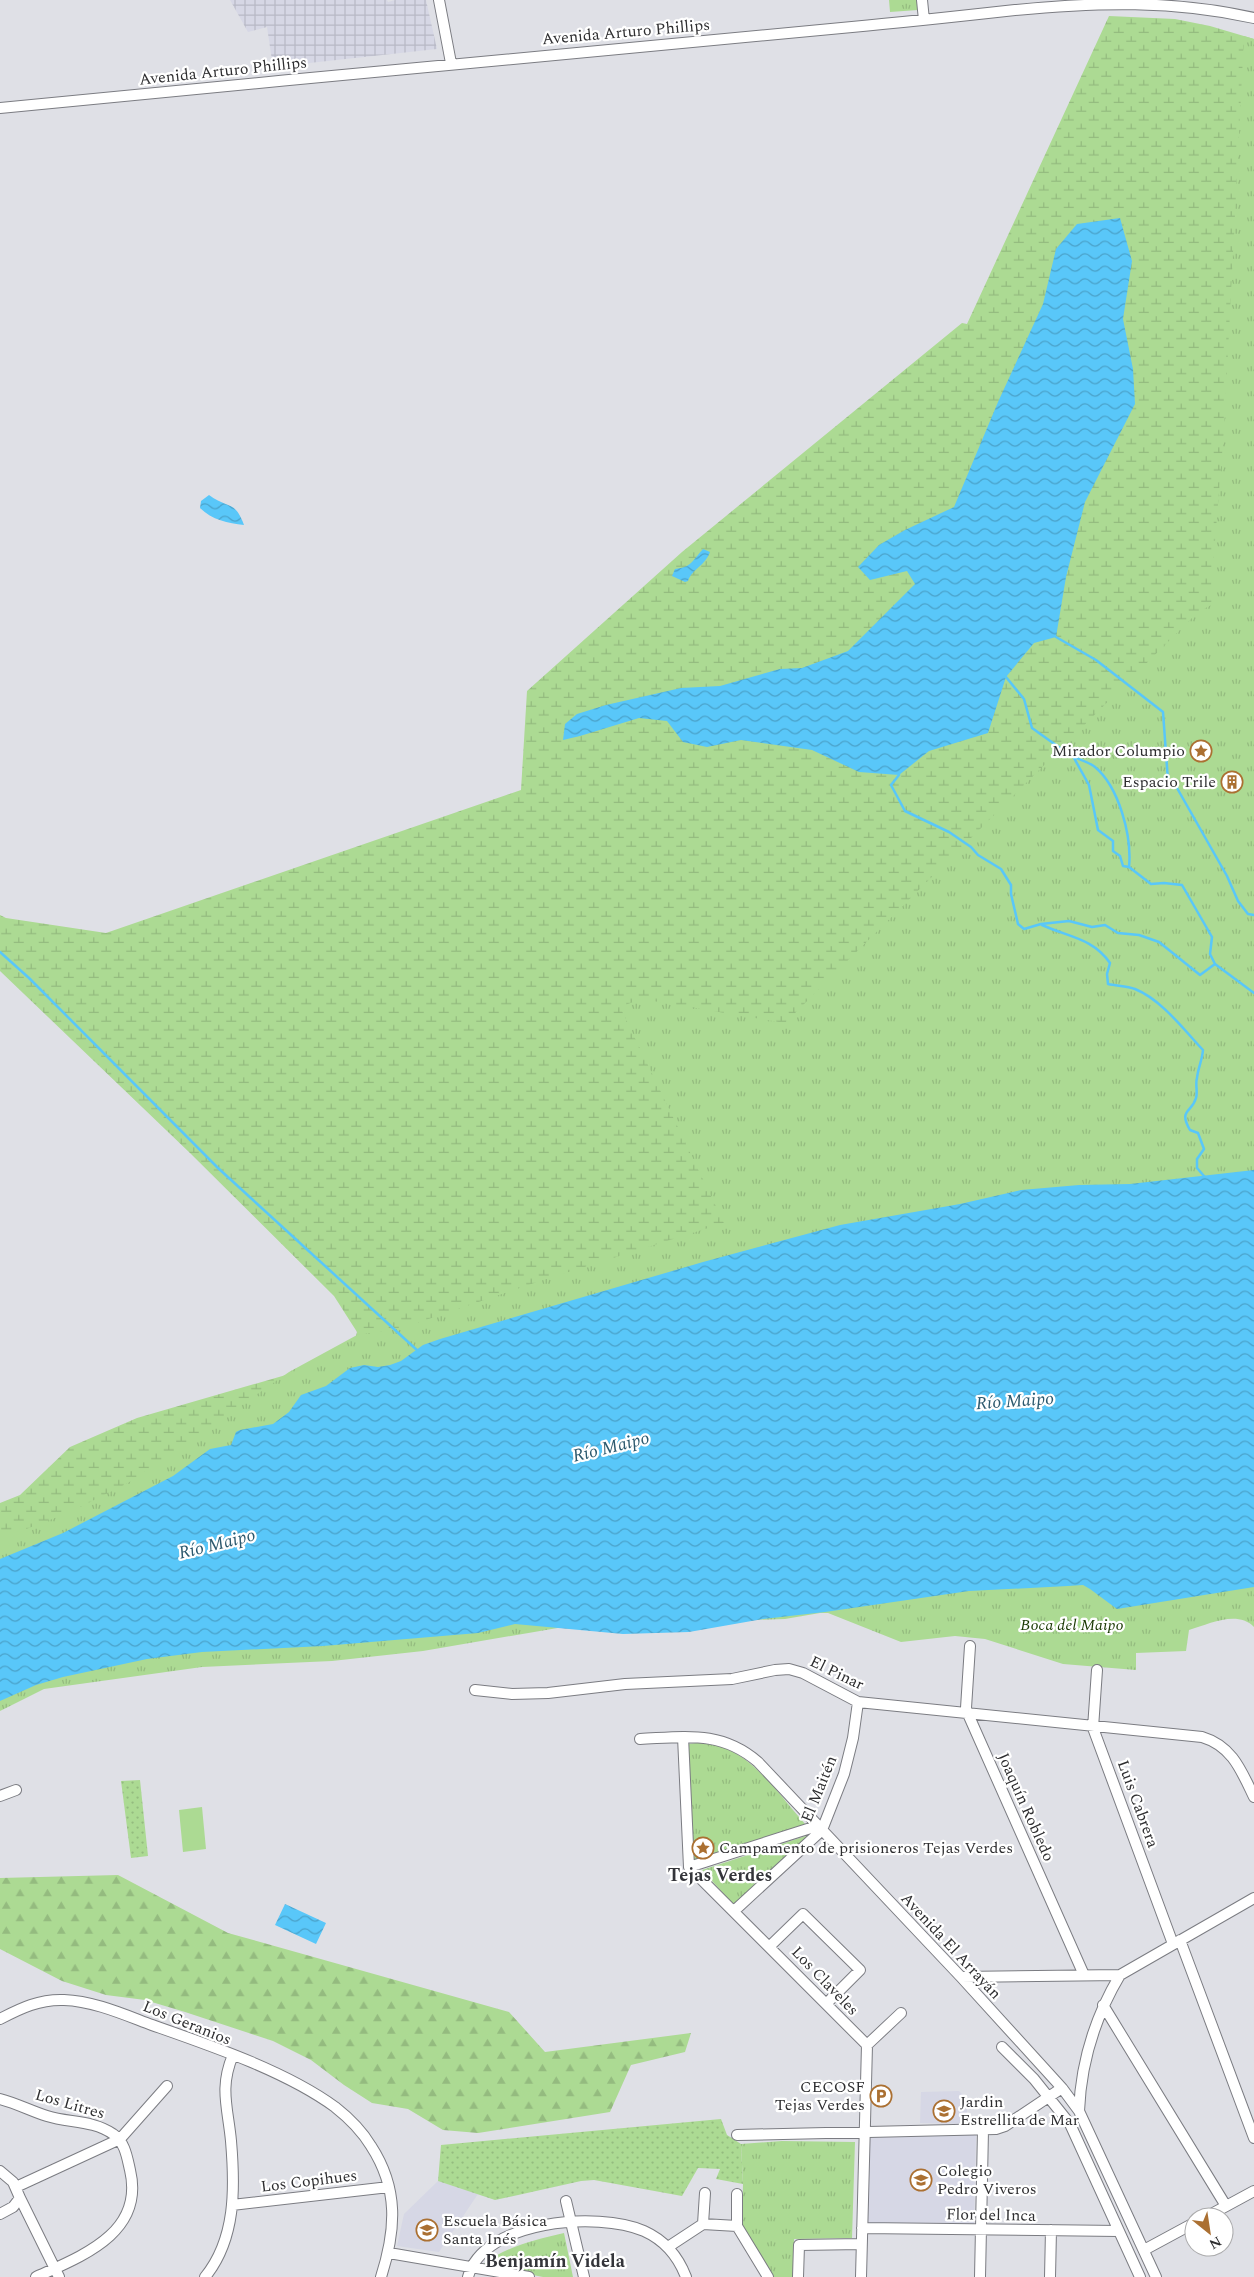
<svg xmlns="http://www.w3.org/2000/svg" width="1254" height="2277" viewBox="0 0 1254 2277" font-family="Spectral,serif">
	<defs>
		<pattern id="industrial-grid" width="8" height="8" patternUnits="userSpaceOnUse" patternTransform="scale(1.25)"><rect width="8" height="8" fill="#d6d7e5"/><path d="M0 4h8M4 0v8" fill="none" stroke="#b8b9c5"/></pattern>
		<pattern id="grass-dots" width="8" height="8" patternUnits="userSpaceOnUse" patternTransform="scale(1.25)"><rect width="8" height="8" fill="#acda93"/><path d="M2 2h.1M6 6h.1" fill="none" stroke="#94bb7f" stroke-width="1.8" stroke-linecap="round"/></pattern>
		<pattern id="forest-firs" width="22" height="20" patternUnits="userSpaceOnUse" patternTransform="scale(1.25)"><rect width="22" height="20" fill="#acda93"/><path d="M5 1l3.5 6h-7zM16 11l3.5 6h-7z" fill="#94bb7f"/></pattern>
		<pattern id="wetland-marsh" width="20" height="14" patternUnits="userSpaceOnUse" patternTransform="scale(1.25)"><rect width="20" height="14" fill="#acda93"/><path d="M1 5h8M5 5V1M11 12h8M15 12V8" fill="none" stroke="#94bb7f"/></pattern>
		<pattern id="park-tufts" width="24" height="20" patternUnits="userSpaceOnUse" patternTransform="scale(1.25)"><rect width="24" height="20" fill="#acda93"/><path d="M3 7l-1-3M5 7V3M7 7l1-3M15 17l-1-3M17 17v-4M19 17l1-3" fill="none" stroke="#94bb7f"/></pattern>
		<pattern id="water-waves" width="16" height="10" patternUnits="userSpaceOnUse" patternTransform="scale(1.25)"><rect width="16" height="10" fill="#59c7f9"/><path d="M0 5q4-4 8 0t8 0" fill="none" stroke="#4aa2ca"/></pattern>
	</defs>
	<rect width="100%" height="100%" fill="#dfe0e6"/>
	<path fill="#d6d7e5" d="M959,2091L967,2099V2124L920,2123L921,2092Z
		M976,2133L974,2224H868V2136Z
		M438,2181L478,2194L439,2252L397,2246L404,2214Z"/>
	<path fill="url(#industrial-grid)" d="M230,0H387L388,2L395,0H426L437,49L273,67L267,27L248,32Z"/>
	<path fill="url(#grass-dots)" d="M140,1780L148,1856L131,1858L121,1781Z
		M721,2119L727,2135L741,2144L743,2184L716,2179L720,2169L698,2168L682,2196L594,2180L581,2181L495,2200L438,2181L441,2145Z"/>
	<path fill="url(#forest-firs)" d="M118,1875L228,1933L509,2012L545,2052L691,2033L685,2052L631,2065L610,2112L478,2133L443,2130L408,2109L372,2103L344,2085L311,2060L273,2041L185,2012L145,2000L106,1995L62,1981L0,1949V1878Z"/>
	<path fill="url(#wetland-marsh)" d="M1109,16L1175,19L1210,26L1254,39V1170L0,1559V1503L20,1495L70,1447L137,1418L334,1361L353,1348L357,1332L334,1296L190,1153L0,971V915L6,918L106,933L521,790L527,691L682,552L962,323L967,324Z"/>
	<path fill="url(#park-tufts)" d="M889,0H918V10L890,12Z
		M1244,36L1254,39V1627C1237,1610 1210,1624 1189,1630L1186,1651L1136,1653V1670L1063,1664L985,1639L955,1636L901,1642L828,1613H820L785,1619L575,1625L423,1651L332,1661L202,1667L44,1689L0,1711V1539L68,1513L128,1483L289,1372L357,1335L402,1328L540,1281L724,1223L620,1007L641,999L785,1023L1198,612L1215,603L1211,591L1224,430Z
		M696,1743C746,1741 776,1792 806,1825L694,1861L688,1744Z
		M812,1834L735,1906L702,1870Z
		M782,2141L855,2142L852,2238L794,2239V2277H772L742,2227L743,2184L741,2144Z
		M564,2233L573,2277H543L482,2265C507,2246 534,2240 564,2233Z"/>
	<path fill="#acda93" d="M202,1807L206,1849L183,1852L179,1810Z"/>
	<path fill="url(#water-waves)" d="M1120,218L1132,261L1123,319L1133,369L1135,404L1085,502L1066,577L1056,637L1034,643L1006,677L988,733L929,751L899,775L859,772L812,750L741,740L707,747L683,742L667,721L639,718L580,736L563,740L565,724L577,714L606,705L681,688L720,686L780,669L802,668L848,651L915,584L907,571L870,580L858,567L879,545L905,530L954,507L998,402L1043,304L1056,249L1077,224Z
		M209,495C228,509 235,500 244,525C228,523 212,520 200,508L201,501Z
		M703,549L710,552C705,566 692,569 688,581L685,582L672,576L675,569C692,567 692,561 703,549Z
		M1254,1170V1587L1117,1609L1090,1589L1083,1585L1068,1586L969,1591L825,1612L763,1619L689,1632L623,1634L515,1624L478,1633L323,1646L202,1652L147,1659L63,1677L36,1685L0,1701V1559L63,1533L173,1476L210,1449L231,1445L236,1432L240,1430L273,1424L289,1412L301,1395L326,1386L350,1368L364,1365L378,1367L390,1365L401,1361L423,1345L440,1339L703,1262L840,1225L960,1204L1021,1190L1079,1185L1130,1184Z
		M285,1904L326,1923L316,1944L275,1925Z"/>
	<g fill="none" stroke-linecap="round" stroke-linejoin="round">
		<path stroke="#59c7f9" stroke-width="2.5" d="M1056,637L1096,660L1163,712L1168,781L1177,788L1227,876L1238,901L1248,914L1254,915
			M1006,677L1024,699L1032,728C1046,738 1059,748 1074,757C1080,760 1089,762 1095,767C1119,787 1132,836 1129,867L1151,884L1164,883L1182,885L1212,937L1210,954L1215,964L1254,993
			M1074,758L1089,785L1098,830L1113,841V851L1120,856L1123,866L1129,867
			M899,775L891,785L905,811L949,832L971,847L978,855L1001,869L1011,885V894L1018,924L1024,929L1041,924L1069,921L1092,927L1105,925L1118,933L1139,935L1159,942L1200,975L1215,964
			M1042,925C1068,937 1093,938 1110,963L1107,974L1108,984C1117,986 1127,986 1135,989C1162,1000 1184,1030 1203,1050C1202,1061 1198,1068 1197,1078C1195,1084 1198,1092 1196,1098C1192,1113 1178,1109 1190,1130L1198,1133L1204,1149L1197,1159V1168L1204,1176
			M0,952L29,978L218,1168L418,1351"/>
		<g stroke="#7b7c82" stroke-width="12">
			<path id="minor" d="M439,0L451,63
				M922,0L924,20
				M0,108C284,81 567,52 852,27C906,22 961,16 1015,10C1098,2 1173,0 1254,18
				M970,1646L966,1708L968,1714L1084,1975
				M1097,1670L1093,1728L1173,1944
				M475,1690L512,1694L548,1693L625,1684L732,1679L775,1670L789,1669L803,1673L858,1702L1202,1737C1232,1746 1241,1770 1254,1797
				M683,1737L689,1867L867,2045L861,2277
				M640,1739C685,1737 721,1730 758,1762L961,1977L1062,2088L1079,2111L1156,2277
				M0,1796L16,1790
				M689,1867L817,1826
				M734,1911L822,1830L844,1774L853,1738L858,1702
				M1180,1940L1254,2138
				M770,1946L803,1914L860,1970L826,2004
				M961,1977L1120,1975L1254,1898
				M1103,2005L1226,2206
				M0,2019C21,2008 40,1999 64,2000C94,2001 125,2015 152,2025C209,2045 286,2071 335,2107C349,2118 362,2131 371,2146C399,2189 396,2230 381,2277
				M867,2045L901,2013
				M1002,2047L1034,2079L1070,2124L1140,2277
				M0,2099C16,2103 31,2111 47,2116C69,2123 93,2120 113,2134C125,2142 127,2157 130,2170C145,2233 82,2256 36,2277
				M1079,2111C1081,2062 1095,2017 1120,1975
				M737,2135L996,2129L1005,2126L1062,2088
				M0,2171L13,2182L20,2198L13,2207L0,2214
				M16,2187L120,2139L167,2086
				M20,2198L59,2277
				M566,2201L584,2277
				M232,2205L389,2187
				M1206,2217L1254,2191
				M703,2224L737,2226L768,2277
				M703,2224L705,2193
				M737,2226V2194
				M862,2228L1119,2231
				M668,2247L703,2224
				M1144,2250L1194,2223
				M389,2253L529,2277
				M205,2277C236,2239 235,2188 231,2141C228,2108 219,2088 233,2055
				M468,2277C483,2220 598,2211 644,2231C664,2240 678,2256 686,2277
				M798,2277L799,2245L861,2244
				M980,2277L983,2130
				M1050,2277L1051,2230"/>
		</g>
		<use href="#minor" stroke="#fff" stroke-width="10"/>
	</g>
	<defs>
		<g id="sight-ring" transform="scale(1.125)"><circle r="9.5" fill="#fff" stroke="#ab7032" stroke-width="1.5"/><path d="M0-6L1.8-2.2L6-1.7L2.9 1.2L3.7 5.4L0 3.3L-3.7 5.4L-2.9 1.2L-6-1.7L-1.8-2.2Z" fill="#ab7032"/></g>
		<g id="building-ring" transform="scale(1.125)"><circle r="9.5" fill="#fff" stroke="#ab7032" stroke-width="1.5"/><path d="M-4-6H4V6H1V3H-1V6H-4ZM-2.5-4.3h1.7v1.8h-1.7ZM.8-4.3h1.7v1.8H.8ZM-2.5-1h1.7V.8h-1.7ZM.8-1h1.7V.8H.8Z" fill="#ab7032"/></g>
		<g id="parking-ring" transform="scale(1.125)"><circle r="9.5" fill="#fff" stroke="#ab7032" stroke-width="1.5"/><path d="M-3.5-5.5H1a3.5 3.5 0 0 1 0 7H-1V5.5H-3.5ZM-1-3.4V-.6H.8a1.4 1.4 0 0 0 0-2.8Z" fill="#ab7032"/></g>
		<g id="school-ring" transform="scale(1.125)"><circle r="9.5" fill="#fff" stroke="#ab7032" stroke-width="1.5"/><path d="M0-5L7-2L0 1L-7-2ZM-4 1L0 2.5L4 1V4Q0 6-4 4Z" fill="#ab7032"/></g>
	</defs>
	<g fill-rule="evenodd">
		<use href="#sight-ring" x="1201" y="751"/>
		<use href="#building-ring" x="1232" y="782"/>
		<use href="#sight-ring" x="703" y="1848"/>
		<use href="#parking-ring" x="881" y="2096"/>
		<use href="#school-ring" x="944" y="2111"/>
		<use href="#school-ring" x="921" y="2180"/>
		<use href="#school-ring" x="427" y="2230"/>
	</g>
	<g text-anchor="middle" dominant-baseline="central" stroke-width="4.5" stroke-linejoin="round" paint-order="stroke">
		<g font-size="16" fill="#2e2e30" stroke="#fff">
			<text transform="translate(626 32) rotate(-5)">Avenida Arturo Phillips</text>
			<text transform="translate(223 71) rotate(-6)">Avenida Arturo Phillips</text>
			<text transform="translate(837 1673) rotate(26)">El Pinar</text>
			<text transform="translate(819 1789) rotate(-68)">El Maitén</text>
			<text transform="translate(1138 1804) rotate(70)">Luis Cabrera</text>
			<text transform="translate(1026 1807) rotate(66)">Joaquín Robledo</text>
			<text transform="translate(951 1946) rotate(47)">Avenida El Arrayán</text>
			<text transform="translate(825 1981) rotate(46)">Los Claveles</text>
			<text transform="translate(187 2023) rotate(22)">Los Geranios</text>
			<text transform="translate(70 2104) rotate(16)">Los Litres</text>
			<text transform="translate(309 2181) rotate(-7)">Los Copihues</text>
			<text transform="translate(991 2215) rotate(1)">Flor del Inca</text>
		</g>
		<g font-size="16" fill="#2e2e30" stroke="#fff" text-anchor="start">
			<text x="1185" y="751" text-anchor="end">Mirador Columpio</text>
			<text x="1216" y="782" text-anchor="end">Espacio Trile</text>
			<text x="719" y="1848">Campamento de prisioneros Tejas Verdes</text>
			<text x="865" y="2087" text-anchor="end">CECOSF<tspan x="865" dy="18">Tejas Verdes</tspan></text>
			<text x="960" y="2102">Jardin<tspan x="960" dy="18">Estrellita de Mar</tspan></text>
			<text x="937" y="2171">Colegio<tspan x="937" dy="18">Pedro Viveros</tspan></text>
			<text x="443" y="2221">Escuela Básica<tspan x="443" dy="18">Santa Inés</tspan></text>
		</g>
		<g font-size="16" font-style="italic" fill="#183700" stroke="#fff">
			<text x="1072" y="1625">Boca del Maipo</text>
		</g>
		<g font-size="18" font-style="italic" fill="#2c596e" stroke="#fff">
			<text transform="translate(1015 1401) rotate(-4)">Río Maipo</text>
			<text transform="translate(611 1447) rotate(-14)">Río Maipo</text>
			<text transform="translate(217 1544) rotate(-14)">Río Maipo</text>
		</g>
		<g font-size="18" font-weight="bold" fill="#34353a" stroke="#fff">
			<text x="720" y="1875">Tejas Verdes</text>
			<text x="555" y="2261">Benjamín Videla</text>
		</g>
	</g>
	<g transform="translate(1209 2232) rotate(150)"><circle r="24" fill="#ffffff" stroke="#ababac"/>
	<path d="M0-4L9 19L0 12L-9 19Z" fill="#ab7032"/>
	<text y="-8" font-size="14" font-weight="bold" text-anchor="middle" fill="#2e2e30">N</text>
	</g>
</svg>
